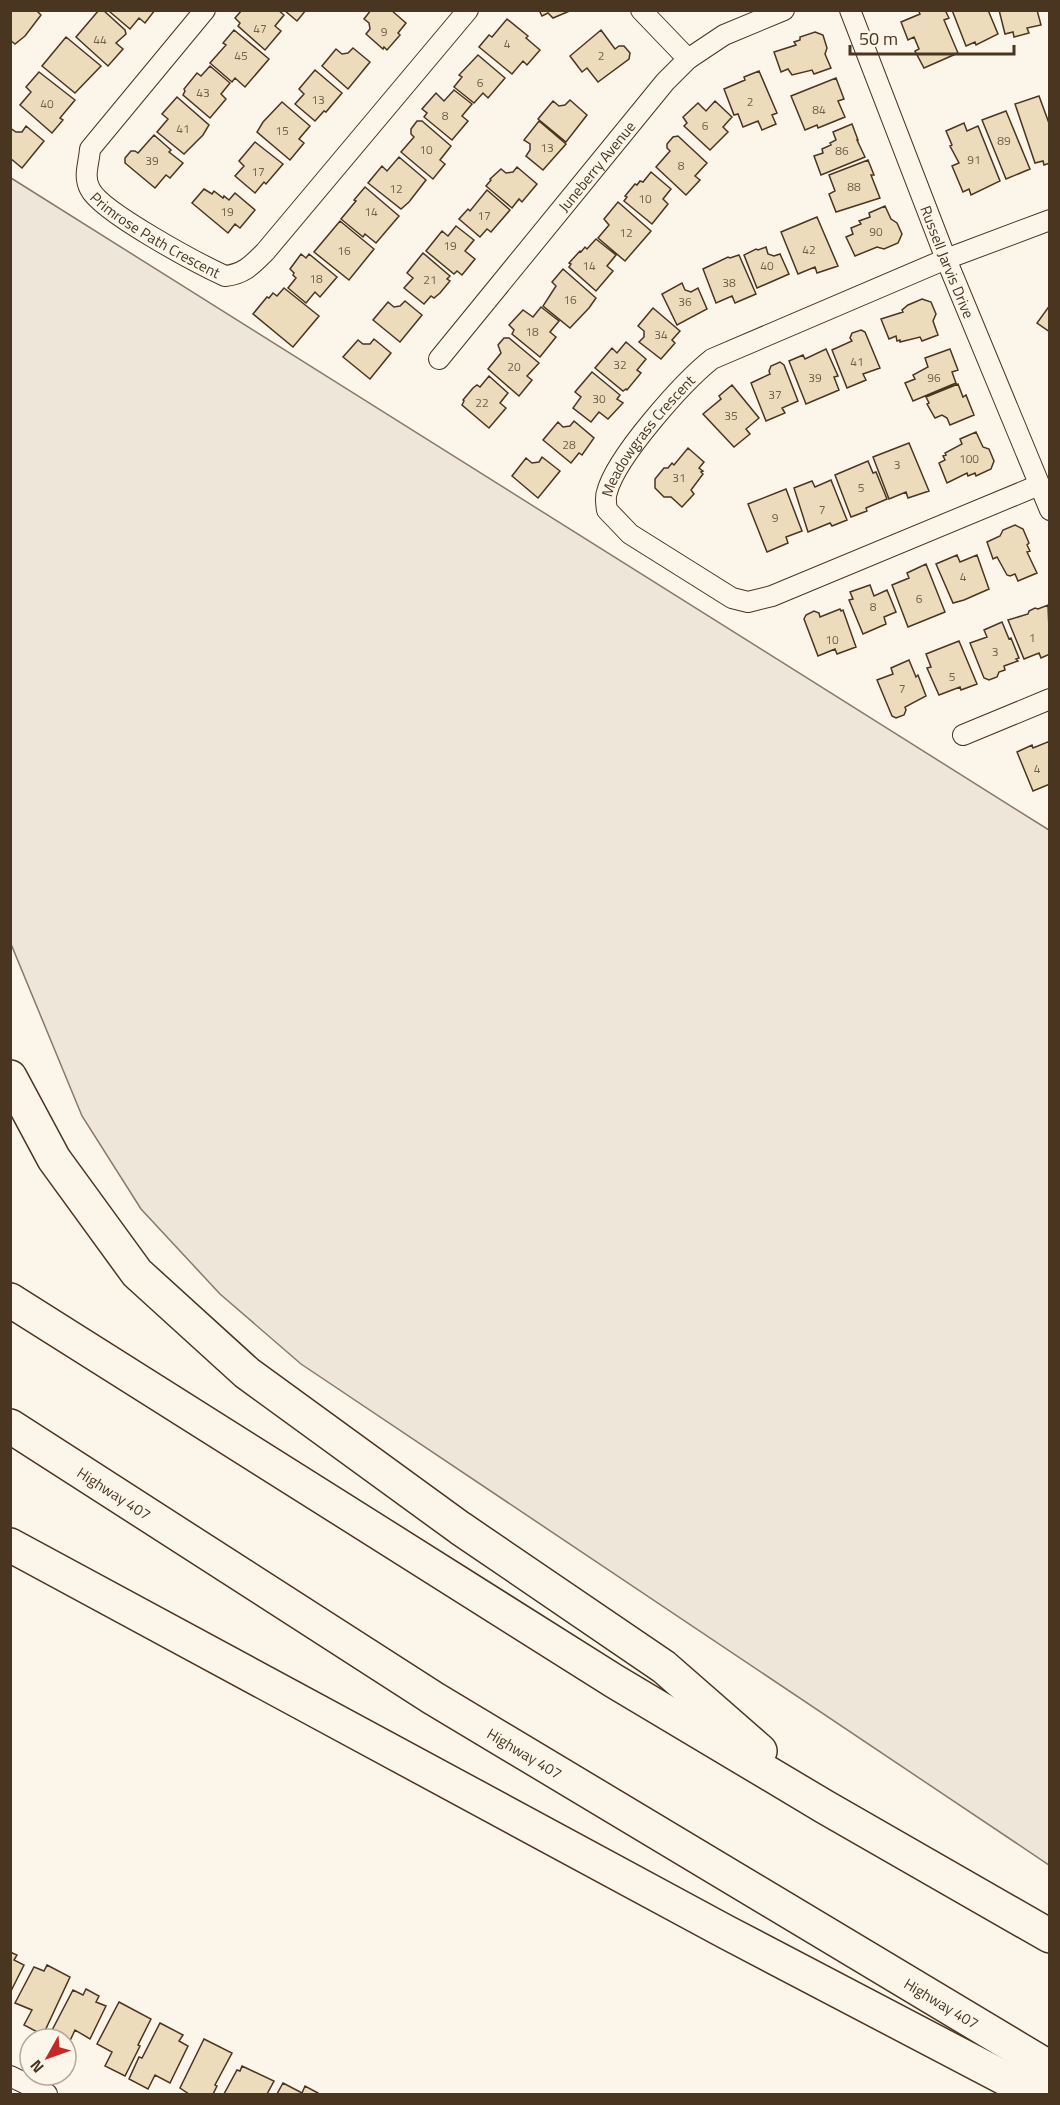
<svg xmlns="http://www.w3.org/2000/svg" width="1060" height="2105" viewBox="0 0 1060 2105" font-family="'Titillium Web',sans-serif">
	<rect width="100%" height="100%" fill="#fbf6e9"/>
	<path fill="#ede6d9" stroke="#887966" stroke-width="1.5" d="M11,178L1049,830V1865L301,1364L220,1294L141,1209L82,1116L11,944Z"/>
	<path fill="#ecdcbc" stroke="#4a3520" stroke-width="1.5" d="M10,10H36L41,15L25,36L15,44L10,40Z
		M99,10H103L125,30L126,34L116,43L123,49L108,66L76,37Z
		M112,10H155L145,23L139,18L130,29L110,12Z
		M242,10H278L284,15L275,26L281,31L265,50L238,26L240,23L235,18Z
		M284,10H306L297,21Z
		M371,10H391L406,23L398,33L400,35L387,50L384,47L383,49L366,34L370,29L369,23L364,19Z
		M539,10H572L553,18L548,13L542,16Z
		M918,10H945L949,18L944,20L958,53L924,68L915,51L919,49L914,37L908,40L901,22L920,14Z
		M952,10H988L998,34L976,45L975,42L966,46Z
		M999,10H1037L1041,25L1027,28L1029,33L1014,37L1013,32L1005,34Z
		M507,19L528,36L526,38L540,50L527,65L523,61L512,74L479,47L489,35L492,37Z
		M234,30L269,59L245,87L235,78L232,82L210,63L226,45L223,43Z
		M601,30L615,49L619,46H624L630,53L629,59L598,82L587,68L582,72L570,56Z
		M815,32L823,35L827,48L825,54L831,68L814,74L812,70L792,75L788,69L781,72L774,52L796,45L794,42L800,40V37Z
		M66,37L101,66L75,93L42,66Z
		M353,48L370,62L348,89L322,66L336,49L342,54L348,53Z
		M478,55L505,78L488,98L483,93L474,103L454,87L462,77L459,75Z
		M210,66L230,83L221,94L226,99L210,118L183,95L185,91L184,89L197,73L201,76Z
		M315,70L342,93L326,112L324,111L315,121L295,104L304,94L299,89Z
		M759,71L777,113L772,115L776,124L762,130L758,121L743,127L738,114L734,115L724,89L745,80L744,77Z
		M39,72L75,100L60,118L63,120L52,133L20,105L31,92L26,87Z
		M836,78L844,99L838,101L845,117L818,128L817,125L805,130L791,96Z
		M454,90L472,104L462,116L468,121L452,140L424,117L427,113L422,109L436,93L444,101Z
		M1039,96L1050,126V163L1044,165L1043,161L1035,163L1015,104Z
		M177,97L209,125L203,135L184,154L157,132L168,119L162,114Z
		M570,100L587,115L566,142L538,119L553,101L559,106L565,105Z
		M715,101L732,117L723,127L728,132L710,150L684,126L687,123L683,117L698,103L706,111Z
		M282,102L310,126L299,139L304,143L290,160L257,132L263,122Z
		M1006,111L1030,169L1006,179L982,120Z
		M417,121H422L451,146L440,160L445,164L433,179L401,152L414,137L411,134V129Z
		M539,121L566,144L543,170L526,156L530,150V144L524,140Z
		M964,123L967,131L978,126L1000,181L971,195L969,189L963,192L952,166L959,163L950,146L952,145L946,131Z
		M852,124L858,140H857L865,157L821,175L814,156L823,153L822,149L831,145L830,143L836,140L833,132Z
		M26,126L44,141L22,168L10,158V128L16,132H22Z
		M154,135L171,150L169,152L183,163L170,178L166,175L155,188L125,163V158L131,151H135L138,153Z
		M678,136L707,163L695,176L700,180L686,195L656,167L670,151L667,148V144L673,137Z
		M255,142L283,164L266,184L264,182L255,193L235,176L244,166L239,161Z
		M399,157L426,180L409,202L401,209L368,183L382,166L387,171Z
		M868,160L874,175H871L880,198L836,212L829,194L835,191L829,175Z
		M517,167L537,184L522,202L519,199L512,208L486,186L491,180L490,179L501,169L506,173L513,172Z
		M651,172L671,189L663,199L668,204L652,224L624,201L627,197L625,196L635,184L637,185L640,181L643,182Z
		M365,187L399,216L376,243L365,234L363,237L341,219L356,201L354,200Z
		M204,189L212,194L214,191L223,198L224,196L229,200L235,193L255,210L240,228L235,224L228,233L192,203Z
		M487,190L510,210L491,232L487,229L480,237L459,219L468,209L470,211Z
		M618,202L651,231L625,261L598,238L609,225L604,219Z
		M885,206L891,219L897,223L902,234L898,243L884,249L877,247L855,256L846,237L853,234L851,228L861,224L859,221L870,217L869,213Z
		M817,217L838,266L817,273L815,267L798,274L781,232Z
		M340,221L374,249L349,280L314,252Z
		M456,226L474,240L465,251L475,259L462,275L457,271L454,274L426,251L442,231L448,236Z
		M596,239L616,255L607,266L613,271L596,291L569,267L571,264L569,263L580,251L581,252L585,247L587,249Z
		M766,247L768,254L774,256L780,254L789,274L757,288L744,255L756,249L758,250Z
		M423,253L450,276L447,279L450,281L440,293L434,298L431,296L424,304L404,288L413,278L407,273Z
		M301,254L306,258L309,254L337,277L320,297L315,292L306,303L288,288L296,278L293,275L294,273L290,269Z
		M739,255L756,294L735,303L732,296L716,303L703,269L728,257L730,258Z
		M563,269L596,298L589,308L570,328L543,306L556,286L552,282Z
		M682,283L685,290L691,292L698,288L707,309L677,325L662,294Z
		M284,288L319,316L293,347L253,314L267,297L269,298L273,293L277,296Z
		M922,299L931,302L936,314L933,321L938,335L922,341L920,337L900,342V340L897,341L896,336L889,339L881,319L903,312L902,310L908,305Z
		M405,301L422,315L400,342L373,320L388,302L394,307L400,306Z
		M1050,305V332L1037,323Z
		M541,307L559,321L550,332L556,337L540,357L512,334L514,330L509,325L523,310L533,317Z
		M653,308L680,331L672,340L675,343L661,359L639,342L644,337V331L638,326Z
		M861,330L865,332L880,368L863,374L866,380L847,388L832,350L852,341L850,338L852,333Z
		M504,338H509L539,363L527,376L532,380L519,396L488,369L501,353L498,345Z
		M374,339L391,353L370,379L343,357L358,340L363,344H370Z
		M626,342L646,359L637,370L641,373L627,390L626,389L623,391L595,368L612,348L617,353Z
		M826,349L838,376L834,377L839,390L806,404L789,361L803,355L805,359Z
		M950,349L958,370L952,372L956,383L913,401L905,383L915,379L913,375L928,367L925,358Z
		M780,362L784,365L798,401L782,408L785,413L766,421L751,383L770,374L769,371L771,366Z
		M592,372L620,395L617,399L623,403L608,419L599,412L591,422L573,408L581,397L575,392Z
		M489,376L508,393L500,403L506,408L489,428L462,405L464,401L463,400L473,388L477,385L480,387Z
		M958,384L963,397L966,395L974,415L950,425L947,418L942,415L935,418L927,404L929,403L926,397Z
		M732,385L759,418L746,429L750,434L734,447L703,414L721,399L719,396Z
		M574,421L594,438L582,455L579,453L571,463L543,440L558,422L563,427L570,426Z
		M976,432L983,447L989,449L994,461L991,469L976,476L975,473L968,476L967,473L947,483L939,463L945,460L943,456L946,455L945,453L962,444L960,439Z
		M909,443L929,491L908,498L906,492L889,499L873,457Z
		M688,448L704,462L699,468L703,471L701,472L703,474L691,490L694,494L682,507L671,497H664L655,488V479L664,468H668L672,463L674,465Z
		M542,457L560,471L538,498L512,476L526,458L532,463L539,462Z
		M868,461L873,473L876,472L887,499L866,508L867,511L851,517L835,475Z
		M831,480L847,520L832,526L830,523L808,532L794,488L812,481L815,487Z
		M786,489L802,531L786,537L788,543L767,552L748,504Z
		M1015,525L1023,529L1029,543L1027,545L1030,551L1027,552L1037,573L1018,581L1015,574L1010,576L1007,575L997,557L993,559L987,542L1000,536L1003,530Z
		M957,555L960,562L977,555L989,589L964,600L953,603L936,564Z
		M926,564L945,612L908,627L892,585L909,578L907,573Z
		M870,585L874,596L887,590L896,612L884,617L886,624L863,634L849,600L853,599L850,592Z
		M1048,605L1050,654L1041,658L1039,653L1024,659L1008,620L1028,614L1029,611L1035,608L1038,609Z
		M840,609L841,611L843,610L856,647L837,654L835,649L818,656L804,619L806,615L814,611L819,613L820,617Z
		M1002,622L1009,639L1011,638L1019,658L1016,659L1018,661L1004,666L1005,670L999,672L997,677L989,680L984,678L970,643L987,637L984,630Z
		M959,641L977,684L961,690L960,687L939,695L927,668L931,667L926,654Z
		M909,660L916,677L918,675L926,696L905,707L906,710L904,715L896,718L892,716L877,680L893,674L891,668Z
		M1050,741V784L1033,791L1017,752L1032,745L1033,748Z
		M10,1952L17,1955L14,1960L24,1965L10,1993Z
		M47,1965L70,1977L43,2035L24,2025L32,2010L15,2003L34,1967L44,1971Z
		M86,1989L99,1996L96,2002L106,2006L90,2039L75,2030L68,2045L66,2044V2039H56L49,2036L73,1990L83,1995Z
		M119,2002L151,2019L138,2045L140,2046L125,2076L105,2066L112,2052L97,2044Z
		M160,2023L183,2035L179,2041L188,2046L170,2083L155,2075L148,2089L129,2079L139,2057L142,2058Z
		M204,2039L232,2053L215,2085L217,2086L213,2094H189L180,2088Z
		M242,2066L274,2081L267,2094H224L237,2070L240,2071Z
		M283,2083L302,2093L305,2086L318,2093V2094H277Z"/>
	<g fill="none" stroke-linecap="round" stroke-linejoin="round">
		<g stroke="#4a3520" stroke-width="22">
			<g id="minor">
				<path id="s1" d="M205,10L90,149C89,164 83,176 90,189C101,212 199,264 225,276C244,274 252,265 265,252L468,10"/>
				<path d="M641,10L688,59"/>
				<path id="s2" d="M850,10L946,259L1050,510"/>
				<path id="s3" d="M439,359L665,82L688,59L724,35L784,10"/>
				<path id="s4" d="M1039,485L772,596L748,602L732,598L630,534L607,510C606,504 605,497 607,492C616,457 683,382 712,359L946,259L1050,220"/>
				<path d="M963,735L1050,699"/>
				<path d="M10,2076L47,2094"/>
			</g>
		</g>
		<g stroke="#4a3520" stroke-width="36">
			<g id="motorway">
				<path d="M10,1077L54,1159L137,1273L247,1373L460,1528L664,1667L760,1751"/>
				<path d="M10,1300L614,1681L825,1807L1050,1936"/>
				<path id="s5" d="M10,1426L433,1698L1050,2068"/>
				<path d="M10,1545L726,1932L1035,2094"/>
			</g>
		</g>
		<use href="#minor" stroke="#fbf6e9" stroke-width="20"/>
		<use href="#motorway" stroke="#fbf6e9" stroke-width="33"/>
	</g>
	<g text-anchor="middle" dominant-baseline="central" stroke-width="4.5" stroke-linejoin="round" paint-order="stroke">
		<g font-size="12" fill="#725f47">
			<text x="260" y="28">47</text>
			<text x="384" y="31">9</text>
			<text x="100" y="39">44</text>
			<text x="507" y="43">4</text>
			<text x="241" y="55">45</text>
			<text x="601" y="55">2</text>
			<text x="480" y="82">6</text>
			<text x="203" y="92">43</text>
			<text x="318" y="99">13</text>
			<text x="750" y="101">2</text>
			<text x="47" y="103">40</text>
			<text x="819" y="109">84</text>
			<text x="445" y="115">8</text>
			<text x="705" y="125">6</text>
			<text x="183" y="128">41</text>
			<text x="282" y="130">15</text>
			<text x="1004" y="140">89</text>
			<text x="547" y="147">13</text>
			<text x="426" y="149">10</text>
			<text x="842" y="150">86</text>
			<text x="974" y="159">91</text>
			<text x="152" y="160">39</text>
			<text x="681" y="165">8</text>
			<text x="258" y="171">17</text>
			<text x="854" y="186">88</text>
			<text x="396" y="188">12</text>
			<text x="645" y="198">10</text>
			<text x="227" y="211">19</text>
			<text x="371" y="211">14</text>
			<text x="484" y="215">17</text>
			<text x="876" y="231">90</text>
			<text x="626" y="232">12</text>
			<text x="450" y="245">19</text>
			<text x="809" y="249">42</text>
			<text x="344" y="250">16</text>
			<text x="589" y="265">14</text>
			<text x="767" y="265">40</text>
			<text x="316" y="278">18</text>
			<text x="430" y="279">21</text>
			<text x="729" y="282">38</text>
			<text x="570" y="299">16</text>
			<text x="685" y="301">36</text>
			<text x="532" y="331">18</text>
			<text x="661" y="334">34</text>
			<text x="857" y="361">41</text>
			<text x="620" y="364">32</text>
			<text x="514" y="366">20</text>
			<text x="815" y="377">39</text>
			<text x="934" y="377">96</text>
			<text x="775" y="394">37</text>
			<text x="599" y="398">30</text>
			<text x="482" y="402">22</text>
			<text x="731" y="415">35</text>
			<text x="569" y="444">28</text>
			<text x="969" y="458">100</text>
			<text x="897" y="464">3</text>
			<text x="679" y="477">31</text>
			<text x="861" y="487">5</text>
			<text x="822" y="509">7</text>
			<text x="775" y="517">9</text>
			<text x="963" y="576">4</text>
			<text x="919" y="598">6</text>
			<text x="873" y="606">8</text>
			<text x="1032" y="637">1</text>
			<text x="832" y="639">10</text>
			<text x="995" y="651">3</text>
			<text x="952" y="676">5</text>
			<text x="902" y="688">7</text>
			<text x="1037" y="768">4</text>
		</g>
		<g font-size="15" fill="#4a3520" stroke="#fbf6e9">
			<text stroke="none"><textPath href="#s3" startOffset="249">Juneberry Avenue</textPath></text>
			<text stroke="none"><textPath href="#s1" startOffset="302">Primrose Path Crescent</textPath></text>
			<text stroke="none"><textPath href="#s2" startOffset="270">Russell Jarvis Drive</textPath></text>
			<text stroke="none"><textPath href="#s4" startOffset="572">Meadowgrass Crescent</textPath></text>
			<text stroke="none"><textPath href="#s5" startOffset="124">Highway 407</textPath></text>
			<text stroke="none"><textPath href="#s5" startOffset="610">Highway 407</textPath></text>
			<text stroke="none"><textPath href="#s5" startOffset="1096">Highway 407</textPath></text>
		</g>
	</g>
	<rect width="1060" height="2105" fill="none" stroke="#4a3520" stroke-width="24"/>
	<g transform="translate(48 2057) rotate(230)"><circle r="28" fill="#fbf6e9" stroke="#b4a999" stroke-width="1.5"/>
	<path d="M0-4.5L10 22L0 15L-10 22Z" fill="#c62828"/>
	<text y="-9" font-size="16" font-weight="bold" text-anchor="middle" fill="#4a3520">N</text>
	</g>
	<path d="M850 45v9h164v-9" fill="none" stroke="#4a3520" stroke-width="3"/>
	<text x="859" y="45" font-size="18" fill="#4a3520" stroke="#fbf6e9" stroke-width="4.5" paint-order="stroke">50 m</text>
</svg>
